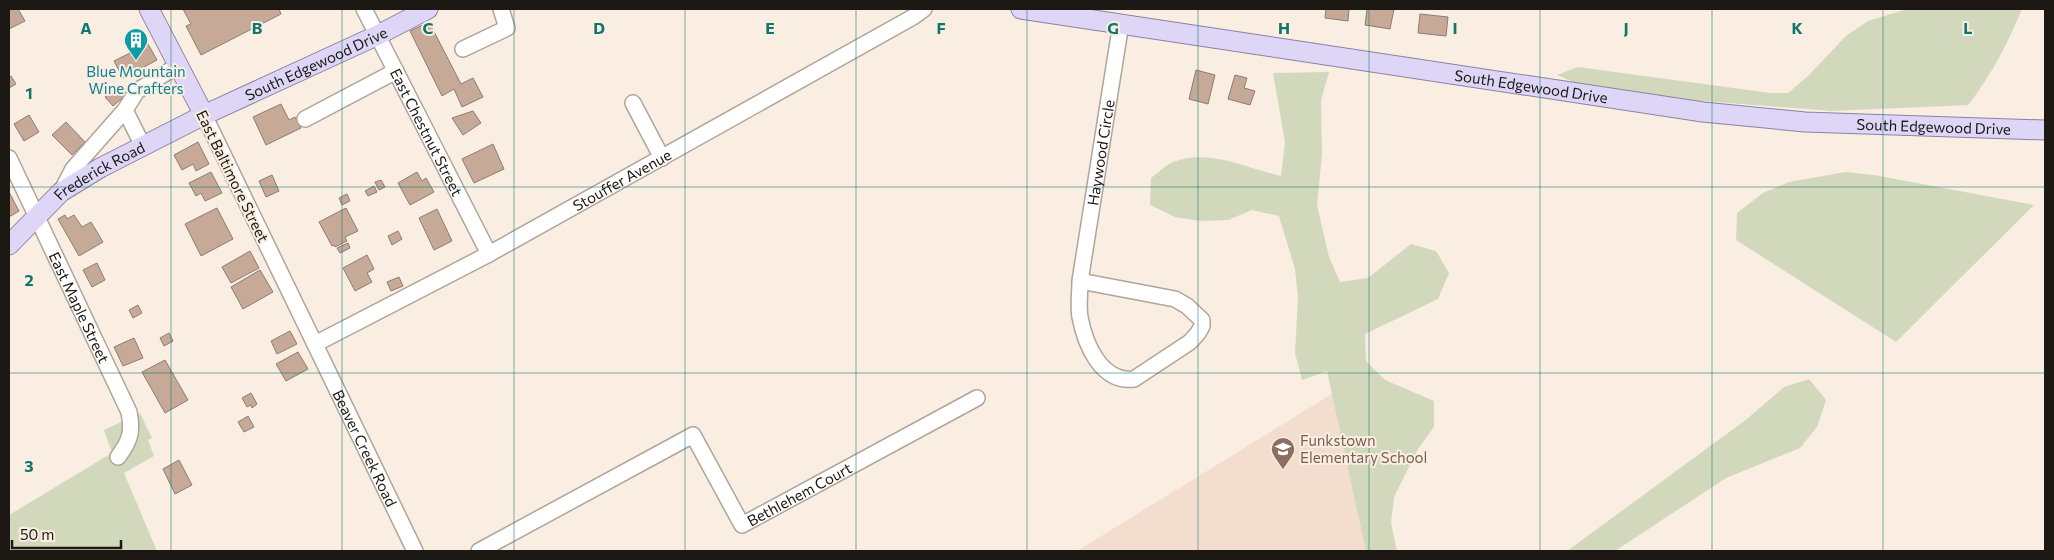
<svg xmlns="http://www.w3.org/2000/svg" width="2054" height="560" viewBox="0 0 2054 560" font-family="Commissioner,sans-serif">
	<rect width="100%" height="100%" fill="#faede1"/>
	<path fill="#f2ddcf" d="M1340,389L1374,551H1077Z"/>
	<path fill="#d2d8bc" d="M1907,9H2022C2008,43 1991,76 1968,105L1832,111L1600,93L1557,75L1578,67L1770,93H1788L1808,76L1846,36L1868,21Z
		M1329,72L1321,100L1322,154L1317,205L1329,257L1340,282L1368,278L1411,244L1436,251L1449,273L1438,299L1365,334L1366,361L1385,380L1434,401V427L1418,449L1394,497L1391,523L1397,551H1366L1327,371L1302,380L1295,353L1298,297L1295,269L1279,216L1252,210L1228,220L1201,221L1175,217L1150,205L1151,178C1158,173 1166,165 1173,162C1208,148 1247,168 1281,176L1285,142L1273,73Z
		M1845,172L1874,175L2034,205L1896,342L1736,240L1737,213L1763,193L1789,182Z
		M1809,379L1826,400L1817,427L1800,448L1726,478L1615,551H1567L1747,419L1784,387Z
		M140,413L152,438L148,440L154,456L124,473L157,551H9V515L112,453L104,430Z"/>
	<path fill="#c6aa97" stroke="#8a7d74" d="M9,9H18L25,21L9,29Z
		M183,9H279L281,14L201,55L186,26L191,24Z
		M1326,9H1349L1348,21L1325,18Z
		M1367,9H1394L1390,29L1365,25Z
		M1420,14L1448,17L1446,36L1418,33Z
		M429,22L461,84L473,78L483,97L462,107L454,89L442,96L410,31Z
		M148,44L157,60L123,78L114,61Z
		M1196,70L1215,75L1208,104L1189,99Z
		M1235,75L1247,78L1244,88L1255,91L1250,105L1228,99Z
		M11,76L16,84L9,88V77Z
		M119,85L127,94L113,106L105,97Z
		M281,104L289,120L295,117L301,128L266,145L253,117Z
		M473,111L481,123L463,135L452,118Z
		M29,115L39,132L24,141L14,124Z
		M66,122L85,142L72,155L52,135Z
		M198,142L209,164L196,171L193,164L182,170L174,155Z
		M493,144L504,169L474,183L462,159Z
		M211,172L222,193L205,201L201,193L196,196L189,183Z
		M417,172L422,181L426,178L434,192L410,205L398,183Z
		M272,175L279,191L266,197L259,181Z
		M381,180L385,187L379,190L375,182Z
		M374,186L377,192L368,196L365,191Z
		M9,192L19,211L9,217Z
		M347,194L350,201L342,205L339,198Z
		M217,208L233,239L201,256L185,224Z
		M346,208L358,231L345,237L347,241L335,247L334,245L332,246L319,222Z
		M437,209L452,241L434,250L419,218Z
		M65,215L67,219L74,215L82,227L91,222L103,242L79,256L58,219Z
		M398,231L402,239L392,245L388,236Z
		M348,243L350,248L340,253L337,248Z
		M250,251L259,268L231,283L222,267Z
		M367,255L374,269L367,273L372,282L355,291L343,268Z
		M97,263L105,280L92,287L83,270Z
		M260,270L273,292L243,309L231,287Z
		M399,277L403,286L391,291L387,282Z
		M138,305L142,313L133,318L129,310Z
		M290,331L297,344L277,354L271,341Z
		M169,333L173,341L164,346L160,338Z
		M134,338L143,358L123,366L114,347Z
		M298,352L308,369L286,381L276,364Z
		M165,360L188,400L165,413L142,372Z
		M251,393L257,404L252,408L251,405L247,407L242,398Z
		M248,416L254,427L244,432L238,422Z
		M179,460L192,485L175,494L163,469Z"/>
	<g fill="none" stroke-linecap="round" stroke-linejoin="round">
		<g stroke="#b0a59a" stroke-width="18">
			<g id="minor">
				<path id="s1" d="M364,9L489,254"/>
				<path d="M463,49L507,28L501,9"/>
				<path d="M633,103L662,158"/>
				<path d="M125,110L143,146"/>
				<path id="s2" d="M204,115L415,551"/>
				<path d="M305,119L396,71"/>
				<path id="s3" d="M9,158L129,412C133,432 130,441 118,457"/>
				<path d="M61,192L73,169L125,110L137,91L177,66"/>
				<path id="s4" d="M1080,281C1080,293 1078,306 1080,317C1085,344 1101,383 1134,379L1190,342L1198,333L1202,326V320L1187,306L1175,299L1080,281L1121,23"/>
				<path id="s5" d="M315,344L489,254L913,17L924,9"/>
				<path id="s6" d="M479,551L693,435L742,525L977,398"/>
			</g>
		</g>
		<g stroke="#8b82a4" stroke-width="21">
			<g id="major">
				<path d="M149,9L204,115"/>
				<path id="s7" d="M1021,9L1703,112L1805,122L2045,130"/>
				<path id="s8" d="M9,245L61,192L100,168L204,115L378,35L428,9"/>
			</g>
		</g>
		<use href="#minor" stroke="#fff" stroke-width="15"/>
		<use href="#major" stroke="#ddd6f7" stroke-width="19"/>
	</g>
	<path fill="none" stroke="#0f766e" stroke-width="1" stroke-opacity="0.55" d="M171,9V551M342,9V551M514,9V551M685,9V551M856,9V551M1027,9V551M1198,9V551M1369,9V551M1540,9V551M1712,9V551M1883,9V551M9,187H2045M9,373H2045"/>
	<defs>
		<g id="building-pin" transform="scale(1.25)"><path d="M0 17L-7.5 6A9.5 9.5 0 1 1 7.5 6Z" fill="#0f9aa8" stroke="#faede1"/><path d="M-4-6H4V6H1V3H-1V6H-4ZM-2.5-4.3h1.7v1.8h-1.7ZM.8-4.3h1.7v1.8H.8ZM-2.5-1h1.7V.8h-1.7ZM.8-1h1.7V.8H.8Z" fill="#fff"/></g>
		<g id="school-pin" transform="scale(1.25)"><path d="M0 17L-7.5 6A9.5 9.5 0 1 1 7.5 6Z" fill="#8d6e63" stroke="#faede1"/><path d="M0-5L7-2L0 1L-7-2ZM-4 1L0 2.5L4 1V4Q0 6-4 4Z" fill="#fff"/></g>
	</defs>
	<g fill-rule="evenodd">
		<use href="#building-pin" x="136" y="40"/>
		<use href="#school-pin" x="1283" y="449"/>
	</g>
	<g text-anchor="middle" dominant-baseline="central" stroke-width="4" stroke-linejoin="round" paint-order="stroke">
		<g font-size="15" fill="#1c1814" stroke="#faede1">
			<text stroke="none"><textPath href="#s8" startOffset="360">South Edgewood Drive</textPath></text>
			<text stroke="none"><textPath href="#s7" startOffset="516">South Edgewood Drive</textPath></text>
			<text stroke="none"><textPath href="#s7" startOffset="921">South Edgewood Drive</textPath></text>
			<text stroke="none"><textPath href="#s1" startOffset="138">East Chestnut Street</textPath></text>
			<text stroke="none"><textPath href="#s4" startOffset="481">Haywood Circle</textPath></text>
			<text stroke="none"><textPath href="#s8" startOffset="118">Frederick Road</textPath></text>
			<text transform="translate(233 176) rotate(64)">East Baltimore Street</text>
			<text stroke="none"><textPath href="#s5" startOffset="348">Stouffer Avenue</textPath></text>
			<text stroke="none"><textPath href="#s3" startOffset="165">East Maple Street</textPath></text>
			<text stroke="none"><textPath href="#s2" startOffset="370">Beaver Creek Road</textPath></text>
			<text stroke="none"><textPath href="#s6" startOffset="411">Bethlehem Court</textPath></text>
		</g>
		<g font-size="15" fill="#0d838f" stroke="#faede1">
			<text x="136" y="71">Blue Mountain<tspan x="136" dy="17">Wine Crafters</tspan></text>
		</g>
		<g font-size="15" fill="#785e54" stroke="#faede1" text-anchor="start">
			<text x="1300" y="440">Funkstown<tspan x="1300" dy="17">Elementary School</tspan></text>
		</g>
	</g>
	<g font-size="16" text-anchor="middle" font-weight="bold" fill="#0f766e" stroke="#faede1" stroke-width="4" stroke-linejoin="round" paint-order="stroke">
		<text x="86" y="34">A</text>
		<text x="257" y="34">B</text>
		<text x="428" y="34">C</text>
		<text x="599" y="34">D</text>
		<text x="770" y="34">E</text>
		<text x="941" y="34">F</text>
		<text x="1113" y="34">G</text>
		<text x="1284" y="34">H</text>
		<text x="1455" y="34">I</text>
		<text x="1626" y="34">J</text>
		<text x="1797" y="34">K</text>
		<text x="1968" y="34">L</text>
		<text x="29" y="99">1</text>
		<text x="29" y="286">2</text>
		<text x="29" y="472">3</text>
	</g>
	<rect width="2054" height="560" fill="none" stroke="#1c1814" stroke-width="20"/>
	<path d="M12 540v8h109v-8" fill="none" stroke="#1c1814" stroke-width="2.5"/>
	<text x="20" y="540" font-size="15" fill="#1c1814" stroke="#faede1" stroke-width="4" paint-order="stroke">50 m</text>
</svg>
